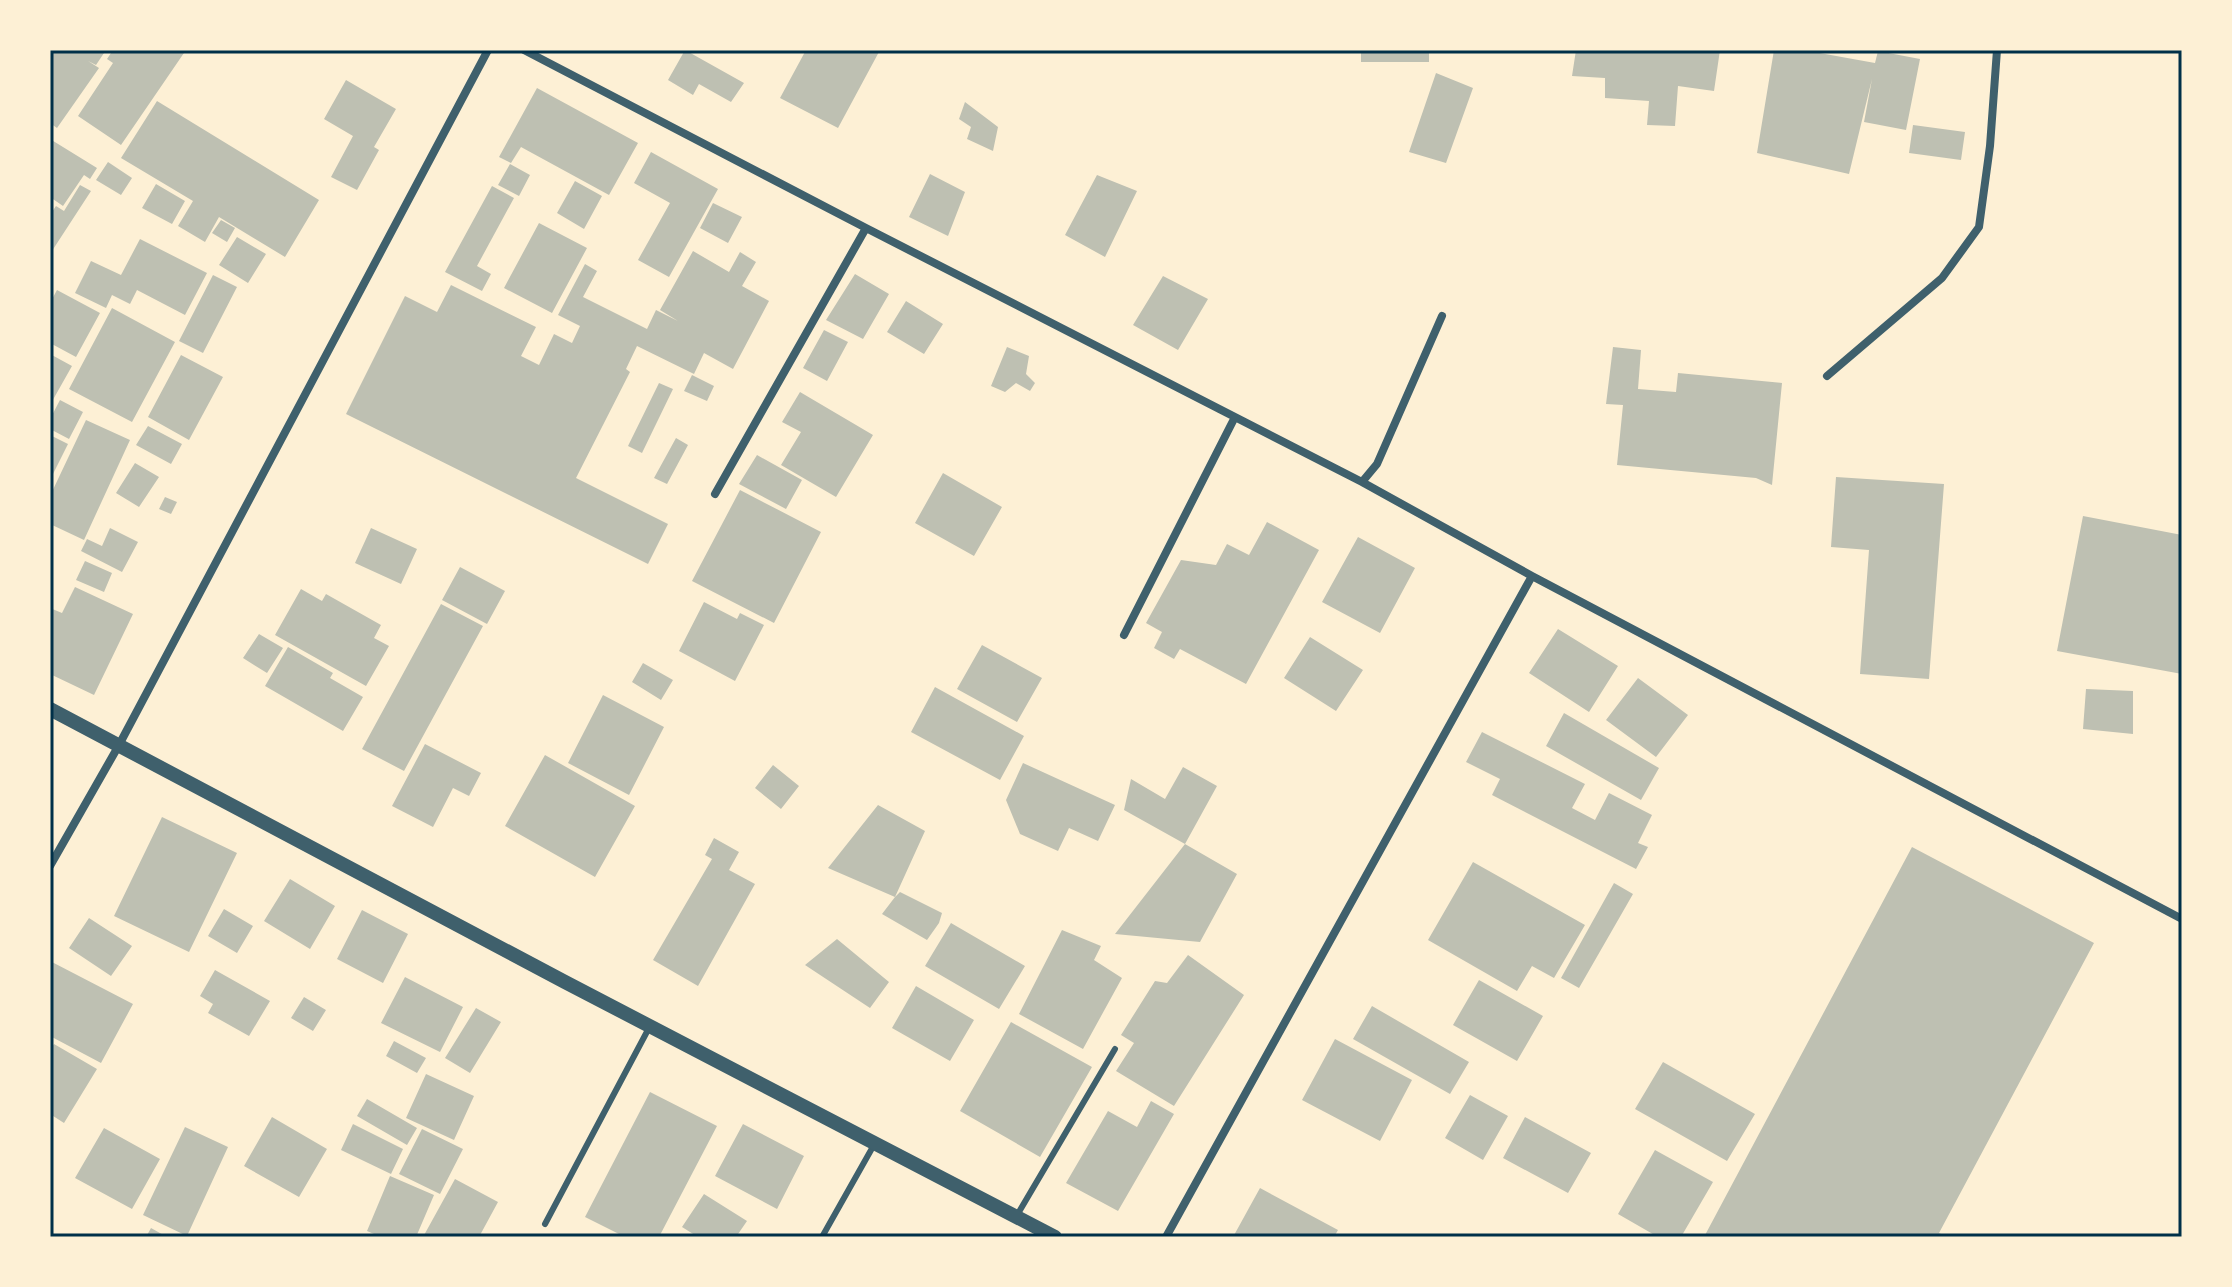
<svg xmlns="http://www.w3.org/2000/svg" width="2232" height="1287" viewBox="0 0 2232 1287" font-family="Commissioner,sans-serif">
	<rect width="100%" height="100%" fill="#fdf0d5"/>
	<path fill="#bec0b2" d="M53,50H106L96,65L88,61L99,68L57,128L50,123V54Z
		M113,50H186L121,145L78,116L113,63L107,59Z
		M685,50L744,83L731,102L699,84L693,95L668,80Z
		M806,50H880L838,128L780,98Z
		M1361,50H1429V62H1361Z
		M1576,50H1720L1714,91L1678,86L1675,126L1647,125L1649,101L1605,98V78L1572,76Z
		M1774,50H1803L1875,63L1878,51L1920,59L1906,130L1864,122L1872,79L1849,174L1757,153Z
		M1436,73L1473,88L1446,163L1409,152Z
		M346,80L396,109L374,147L379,150L357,190L331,177L353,136L324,119Z
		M537,88L638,143L609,195L521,147L511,163L499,157Z
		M157,101L319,200L285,257L219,217L205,242L178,226L193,201L121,158Z
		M965,102L998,127L993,151L967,139L971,127L959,119Z
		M1913,125L1965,132L1961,160L1909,153Z
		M50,139L97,168L90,179L84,175L63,206L50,197Z
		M651,152L718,189L669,277L638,260L670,203L634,183Z
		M108,162L132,178L121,195L96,180Z
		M510,164L530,175L519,196L498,185Z
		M930,174L965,192L948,236L909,217Z
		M1097,175L1137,191L1105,257L1065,235Z
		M575,181L602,196L584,229L557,213Z
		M156,184L185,201L172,224L142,208Z
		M80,185L91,191L50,254V215L56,206L64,211Z
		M492,186L514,198L477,266L491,274L482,291L445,272Z
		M713,203L742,217L728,243L700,228Z
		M221,220L235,228L227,242L212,233Z
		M539,223L587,248L552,313L504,288Z
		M237,237L266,254L248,283L219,265Z
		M140,239L207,273L185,315L137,290L130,304L112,295L106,308L75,293L91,261L121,275Z
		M693,251L729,272L740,252L756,262L742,286L769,301L733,369L704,353L694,374L637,346L626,369L630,372L576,478L668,524L648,564L346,414L405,296L437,312L451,285L536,327L521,356L539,365L554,334L572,343L580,326L558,315L585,264L597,271L583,297L647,329L656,310L678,321L660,310Z
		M855,274L889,294L863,339L826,320Z
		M213,275L237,287L203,353L179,341Z
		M1163,276L1208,299L1178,350L1133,325Z
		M57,290L100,313L76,357L50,343V303Z
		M906,301L943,324L924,354L887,332Z
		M112,308L175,342L132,422L69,389Z
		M824,330L848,342L827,381L803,368Z
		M1007,347L1029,356L1026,374L1035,383L1030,391L1016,383L1005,392L991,386Z
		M1613,347L1641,350L1638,389L1676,392L1678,373L1782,383L1772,485L1756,478L1617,465L1623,405L1606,404Z
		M50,354L72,366L50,405Z
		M181,355L223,377L189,440L148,417Z
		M692,375L714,386L707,401L684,391Z
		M659,383L673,389L642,453L628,446Z
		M800,392L873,435L836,497L781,465L801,432L782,422Z
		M60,400L83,412L69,439L50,429V419Z
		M86,420L130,440L84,540L50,524V496Z
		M148,426L182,444L171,464L136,445Z
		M50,435L68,444L50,480Z
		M676,438L688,445L667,484L654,478Z
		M757,455L802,480L786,509L739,484Z
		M135,463L159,477L139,507L116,493Z
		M943,473L1002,507L974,556L915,523Z
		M1836,477L1944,484L1929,679L1860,674L1869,550L1831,547Z
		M740,490L821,532L774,623L692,581Z
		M165,497L177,502L171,514L159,509Z
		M2083,516L2182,535V674L2057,651Z
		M1267,522L1319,550L1246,684L1180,649L1174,659L1154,648L1162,632L1146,623L1181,560L1216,565L1227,544L1249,555Z
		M110,528L138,542L122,572L81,551L87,539L102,546Z
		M371,528L417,549L401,584L355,563Z
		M1358,537L1415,568L1380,633L1322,602Z
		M85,561L112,573L104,592L76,580Z
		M460,567L505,591L487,624L442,600Z
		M75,587L133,614L94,695L50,674V608L62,613Z
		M301,589L322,601L326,594L381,625L374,638L389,646L366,686L275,635Z
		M704,602L737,619L740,613L764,625L735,681L679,651Z
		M441,604L483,626L404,771L362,749Z
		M1558,629L1618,666L1589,712L1529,673Z
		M259,634L283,648L267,673L243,658Z
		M1310,637L1363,670L1336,711L1284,678Z
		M982,645L1042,678L1017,722L957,689Z
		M288,647L333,673L330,678L363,697L343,731L265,686Z
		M643,663L673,680L661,700L632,682Z
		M1638,678L1688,715L1656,757L1606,720Z
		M935,687L1024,736L1000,780L911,732Z
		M2086,689L2133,691V734L2083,729Z
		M603,695L664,727L629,795L568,763Z
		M1564,713L1659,768L1641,800L1546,746Z
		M1482,732L1585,784L1572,808L1595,820L1609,793L1652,815L1638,843L1648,847L1636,869L1492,795L1500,779L1466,762Z
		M425,744L481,773L469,796L453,788L433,827L392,806Z
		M545,755L635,806L595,877L505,826Z
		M1023,763L1115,805L1098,841L1069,828L1058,851L1020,834L1006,800Z
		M773,765L799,786L781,809L755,788Z
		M1183,767L1217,786L1185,844L1237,874L1200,942L1115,934L1185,844L1124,810L1131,779L1165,799Z
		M878,805L925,831L895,897L900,892L942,913L939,923L927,940L882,914L895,897L828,868Z
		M162,817L237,853L189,952L114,916Z
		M714,838L739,852L729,870L755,884L698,986L653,960L712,859L705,855Z
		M1912,847L2094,943L1939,1233L1947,1237H1704Z
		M1473,862L1585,925L1554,978L1532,966L1517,991L1428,940Z
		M290,879L335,906L310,949L264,921Z
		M1614,883L1633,894L1579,988L1561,978Z
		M224,909L253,926L237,953L208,936Z
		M362,910L408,934L383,983L337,959Z
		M89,918L132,946L111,976L69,948Z
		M951,923L1025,966L999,1009L925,966Z
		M1062,930L1101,946L1094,960L1122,978L1083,1049L1019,1014Z
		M837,939L889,982L870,1008L805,965Z
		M1188,955L1244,995L1174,1106L1116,1071L1134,1043L1121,1035L1155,981L1167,983Z
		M50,961L133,1004L101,1063L50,1036Z
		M215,970L270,1001L249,1036L208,1013L213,1004L200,996Z
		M405,977L463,1007L440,1052L381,1023Z
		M1479,980L1543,1016L1517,1061L1453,1025Z
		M916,986L974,1020L950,1061L892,1028Z
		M304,997L326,1010L313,1031L291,1018Z
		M1372,1006L1469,1062L1450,1094L1353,1039Z
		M476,1008L501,1022L470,1073L445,1058Z
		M1011,1022L1092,1067L1040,1157L960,1111Z
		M1335,1039L1412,1080L1380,1141L1302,1100Z
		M394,1041L426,1058L417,1073L386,1056Z
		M54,1044L97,1069L64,1123L50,1114V1051Z
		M1663,1062L1755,1114L1727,1161L1635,1109Z
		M426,1074L474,1096L454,1140L406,1118Z
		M650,1092L717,1126L659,1237H625L585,1217Z
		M1470,1095L1508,1116L1483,1160L1445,1138Z
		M367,1099L417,1128L407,1145L357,1116Z
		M1151,1101L1174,1114L1118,1211L1066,1183L1108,1111L1137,1127Z
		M272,1117L327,1149L299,1197L244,1166Z
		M1525,1117L1591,1153L1568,1193L1503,1158Z
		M353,1124L403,1149L391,1174L341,1150Z
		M743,1124L804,1156L777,1209L715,1176Z
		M185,1127L228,1147L187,1236L143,1215Z
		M104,1128L160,1159L132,1209L75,1178Z
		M422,1129L463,1149L440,1194L399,1174Z
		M1655,1150L1713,1182L1681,1237H1658L1618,1214Z
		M390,1176L434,1195L416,1237H381L367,1231Z
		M455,1179L498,1202L479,1237H423Z
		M1260,1188L1338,1230L1334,1237H1233Z
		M704,1194L747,1221L736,1237H698L682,1227Z
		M151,1228L167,1237H146Z"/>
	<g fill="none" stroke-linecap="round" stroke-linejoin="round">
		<path stroke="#3f606c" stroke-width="6" d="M1016,1217L1115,1049
			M545,1224L650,1026
			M822,1237L875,1143"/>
		<path stroke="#3f606c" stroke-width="8" d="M524,50L866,228L1362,482L1532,576L2182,919
			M1827,376L1942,278L1979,227L1990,146L1997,50
			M1362,482L1377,464L1442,316
			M715,494L866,228
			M1124,635L1235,417
			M50,866L119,745L488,50
			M1166,1237L1532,576"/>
		<path stroke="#3f606c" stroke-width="14" d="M50,709L565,982L1055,1237"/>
	</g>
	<rect width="2232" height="1287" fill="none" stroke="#fdf0d5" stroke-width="104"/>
	<rect x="52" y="52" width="2128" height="1183" fill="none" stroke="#003049" stroke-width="3"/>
</svg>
